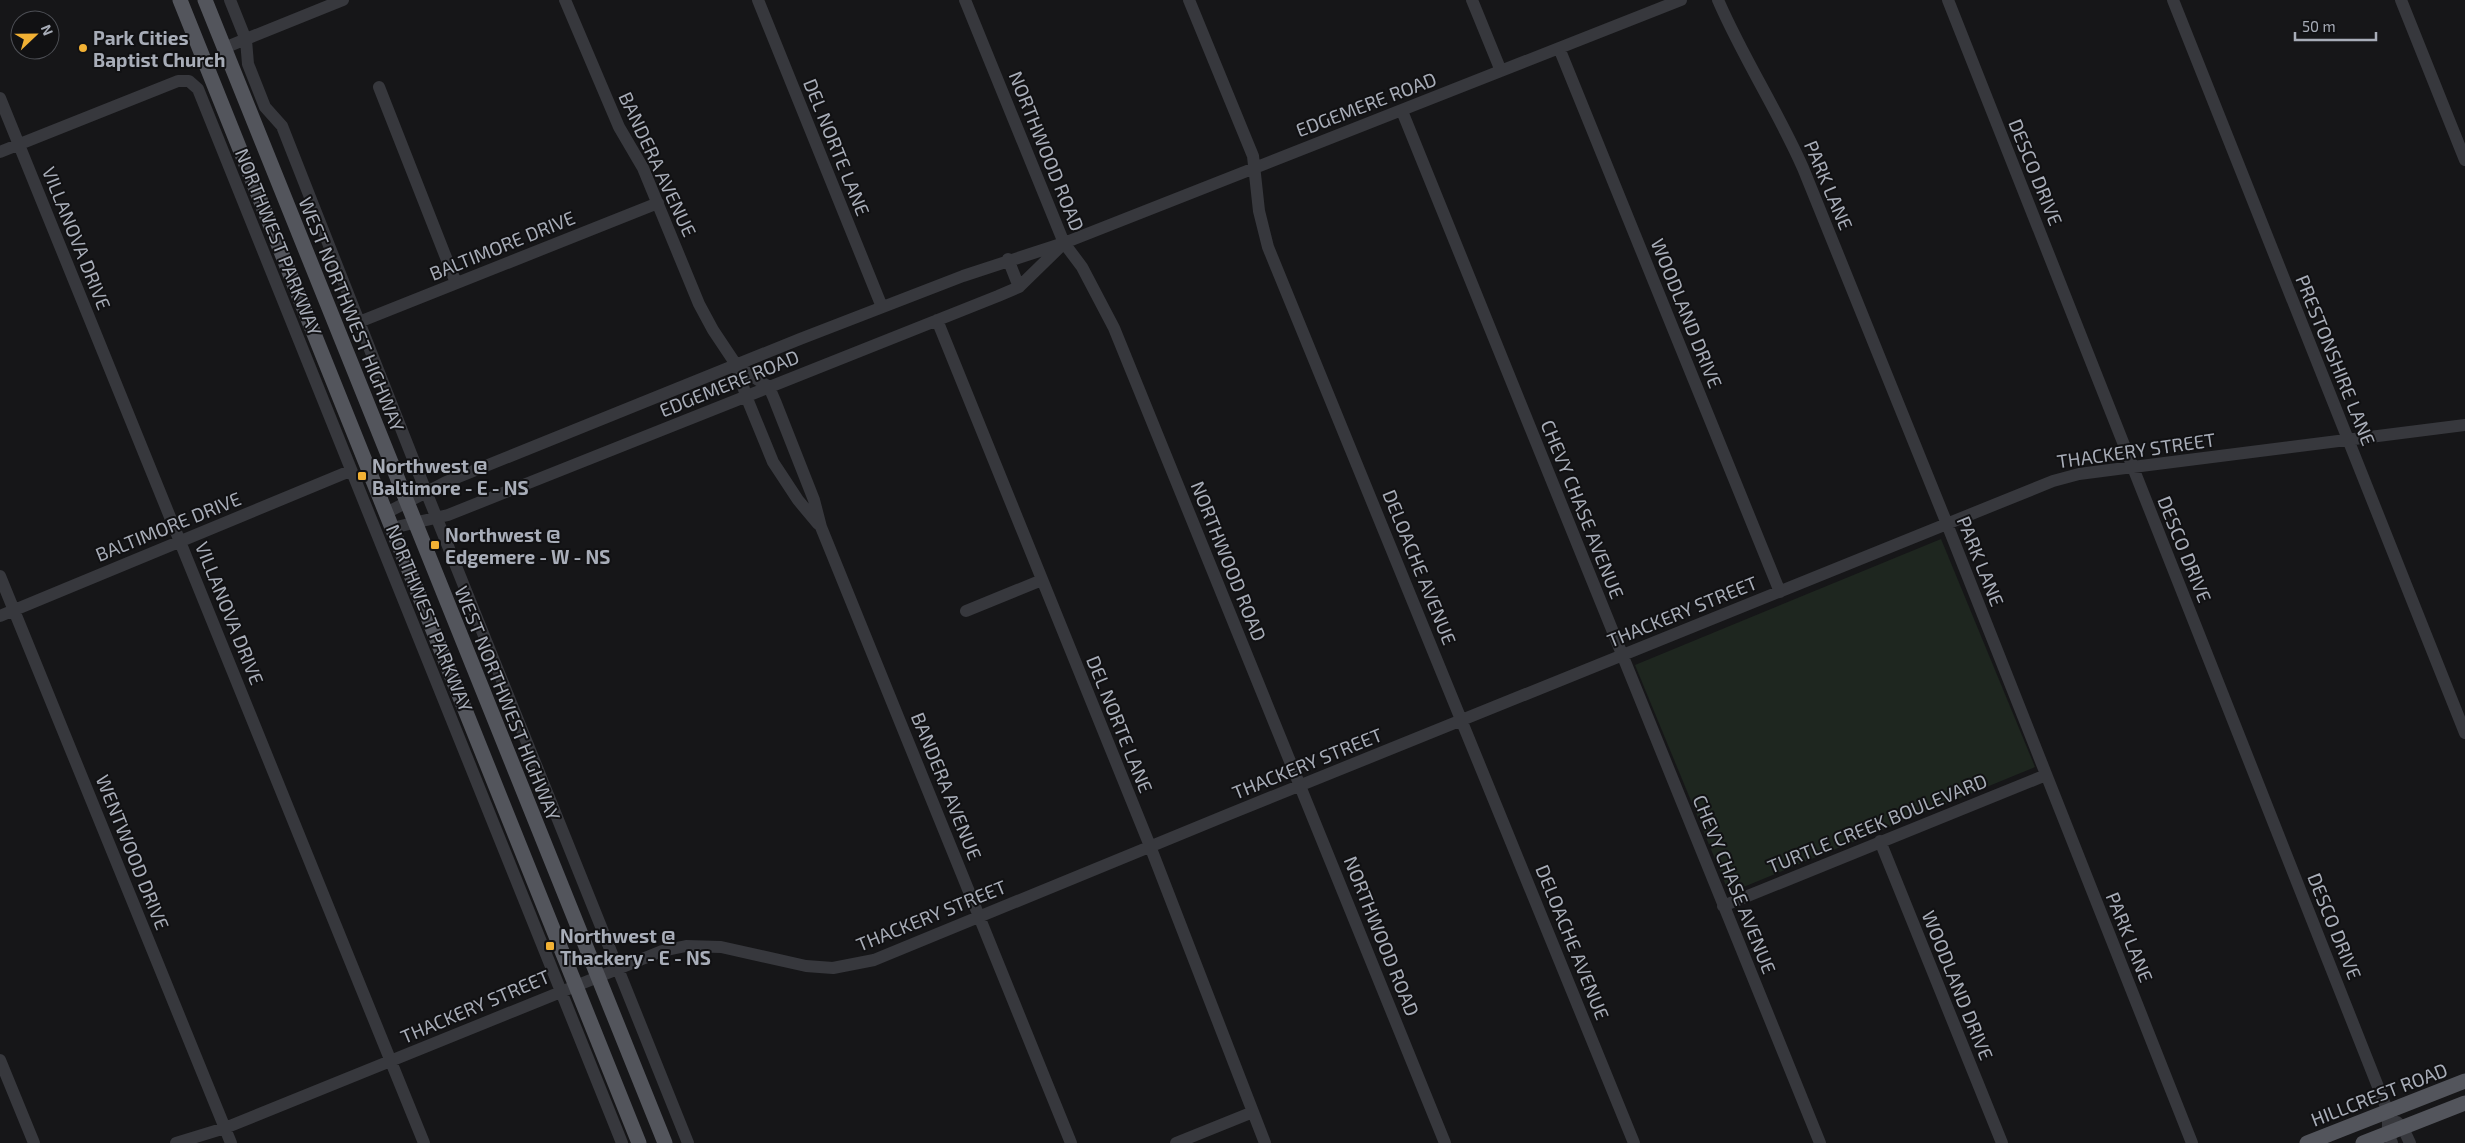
<svg xmlns="http://www.w3.org/2000/svg" width="2465" height="1143" viewBox="0 0 2465 1143" font-family="'Exo 2',sans-serif">
	<rect width="100%" height="100%" fill="#161618"/>
	<path fill="#1e261f" d="M1941,539L2035,767L1729,893L1635,665Z"/>
	<g fill="none" stroke-linecap="round" stroke-linejoin="round">
		<path stroke="#37383d" stroke-width="12" d="M230,0L246,40L248,64L265,107L282,126L419,474L688,1143
			M565,0L619,127L643,168L699,304L713,330L737,366L746,396L773,462L798,500L818,524
			M758,0L882,307
			M965,0L1064,243L1082,267L1114,328L1445,1143
			M1189,0L1253,156L1259,211L1268,247L1634,1143
			M1472,0L1501,71
			M1718,0C1743,58 1778,111 1803,168L1947,524L2192,1143
			M1948,0L2388,1112V1133L2392,1143
			M2173,0L2465,733
			M2401,0L2465,160
			M224,48L343,0
			M1559,48L1780,592
			M379,87L456,283
			M0,98L424,1143
			M1402,111L1820,1143
			M0,152L178,81H189L198,89L622,1143
			M1008,259L1019,287
			M937,320L1150,846L1265,1143
			M359,322L658,203
			M737,366L769,387L775,401L814,500L821,527L1071,1143
			M386,513L446,482L800,339L963,276L1064,243L1681,0
			M392,528L448,515L998,296L1019,287L1062,245
			M0,576L231,1143
			M966,611L1042,580
			M0,616L350,471
			M1880,841L2002,1143
			M1723,906L2046,775
			M0,1060L34,1143
			M2397,1122L2403,1128L2410,1143
			M176,1143L225,1128L662,951L686,946L721,947L806,966L833,968L874,960L1227,815L2053,481L2079,474L2133,467L2465,425
			M1176,1143L1253,1112"/>
		<path stroke="#53555c" stroke-width="15" d="M180,0L639,1143
			M205,0L665,1143
			M2307,1143L2465,1081
			M2363,1143L2465,1103"/>
	</g>
	<g fill="#f2b134" stroke="#111113" stroke-width="2">
		<circle cx="83" cy="48" r="5"/>
		<rect x="357" y="471" width="10" height="10" rx="2.5"/>
		<rect x="430" y="540" width="10" height="10" rx="2.5"/>
		<rect x="545" y="941" width="10" height="10" rx="2.5"/>
	</g>
	<g text-anchor="middle" dominant-baseline="central" stroke-width="4" stroke-linejoin="round" paint-order="stroke">
		<g font-size="19" font-weight="bold" fill="#a8adb8" stroke="#111113" text-anchor="start">
			<text x="93" y="37">Park Cities<tspan x="93" dy="22">Baptist Church</tspan></text>
			<text x="372" y="465">Northwest @<tspan x="372" dy="22">Baltimore - E - NS</tspan></text>
			<text x="445" y="534">Northwest @<tspan x="445" dy="22">Edgemere - W - NS</tspan></text>
			<text x="560" y="935">Northwest @<tspan x="560" dy="22">Thackery - E - NS</tspan></text>
		</g>
		<g font-size="19" fill="#a8adb8" stroke="#111113">
			<text transform="translate(1366 104) rotate(-21)">EDGEMERE ROAD</text>
			<text transform="translate(837 147) rotate(68)">DEL NORTE LANE</text>
			<text transform="translate(1047 151) rotate(68)">NORTHWOOD ROAD</text>
			<text transform="translate(658 164) rotate(65)">BANDERA AVENUE</text>
			<text transform="translate(2036 172) rotate(68)">DESCO DRIVE</text>
			<text transform="translate(1829 185) rotate(67)">PARK LANE</text>
			<text transform="translate(77 238) rotate(68)">VILLANOVA DRIVE</text>
			<text transform="translate(279 242) rotate(68)">NORTHWEST PARKWAY</text>
			<text transform="translate(502 245) rotate(-22)">BALTIMORE DRIVE</text>
			<text transform="translate(1687 313) rotate(68)">WOODLAND DRIVE</text>
			<text transform="translate(352 314) rotate(68)">WEST NORTHWEST HIGHWAY</text>
			<text transform="translate(2336 360) rotate(68)">PRESTONSHIRE LANE</text>
			<text transform="translate(729 383) rotate(-22)">EDGEMERE ROAD</text>
			<text transform="translate(2136 450) rotate(-8)">THACKERY STREET</text>
			<text transform="translate(1583 509) rotate(68)">CHEVY CHASE AVENUE</text>
			<text transform="translate(168 526) rotate(-22)">BALTIMORE DRIVE</text>
			<text transform="translate(2185 549) rotate(68)">DESCO DRIVE</text>
			<text transform="translate(1229 561) rotate(68)">NORTHWOOD ROAD</text>
			<text transform="translate(1981 561) rotate(68)">PARK LANE</text>
			<text transform="translate(1420 567) rotate(68)">DELOACHE AVENUE</text>
			<text transform="translate(1682 611) rotate(-22)">THACKERY STREET</text>
			<text transform="translate(230 613) rotate(68)">VILLANOVA DRIVE</text>
			<text transform="translate(430 618) rotate(68)">NORTHWEST PARKWAY</text>
			<text transform="translate(508 703) rotate(68)">WEST NORTHWEST HIGHWAY</text>
			<text transform="translate(1120 724) rotate(68)">DEL NORTE LANE</text>
			<text transform="translate(1307 763) rotate(-22)">THACKERY STREET</text>
			<text transform="translate(947 786) rotate(68)">BANDERA AVENUE</text>
			<text transform="translate(1877 823) rotate(-22)">TURTLE CREEK BOULEVARD</text>
			<text transform="translate(133 852) rotate(68)">WENTWOOD DRIVE</text>
			<text transform="translate(1735 884) rotate(68)">CHEVY CHASE AVENUE</text>
			<text transform="translate(931 915) rotate(-22)">THACKERY STREET</text>
			<text transform="translate(2335 926) rotate(68)">DESCO DRIVE</text>
			<text transform="translate(1382 936) rotate(68)">NORTHWOOD ROAD</text>
			<text transform="translate(2130 937) rotate(68)">PARK LANE</text>
			<text transform="translate(1573 942) rotate(68)">DELOACHE AVENUE</text>
			<text transform="translate(1958 985) rotate(68)">WOODLAND DRIVE</text>
			<text transform="translate(475 1006) rotate(-23)">THACKERY STREET</text>
			<text transform="translate(2379 1094) rotate(-21)">HILLCREST ROAD</text>
		</g>
	</g>
	<g transform="translate(35 35) rotate(68)"><circle r="24" fill="#111113" stroke="#4d4f55"/>
	<path d="M0-4L9 19L0 12L-9 19Z" fill="#f2b134"/>
	<text y="-8" font-size="14" font-weight="bold" text-anchor="middle" fill="#a8adb8">N</text>
	</g>
	<path d="M2295 32v8h81v-8" fill="none" stroke="#a8adb8" stroke-width="2.5"/>
	<text x="2302" y="32" font-size="15" fill="#a8adb8" stroke="#111113" stroke-width="4" paint-order="stroke">50 m</text>
</svg>
